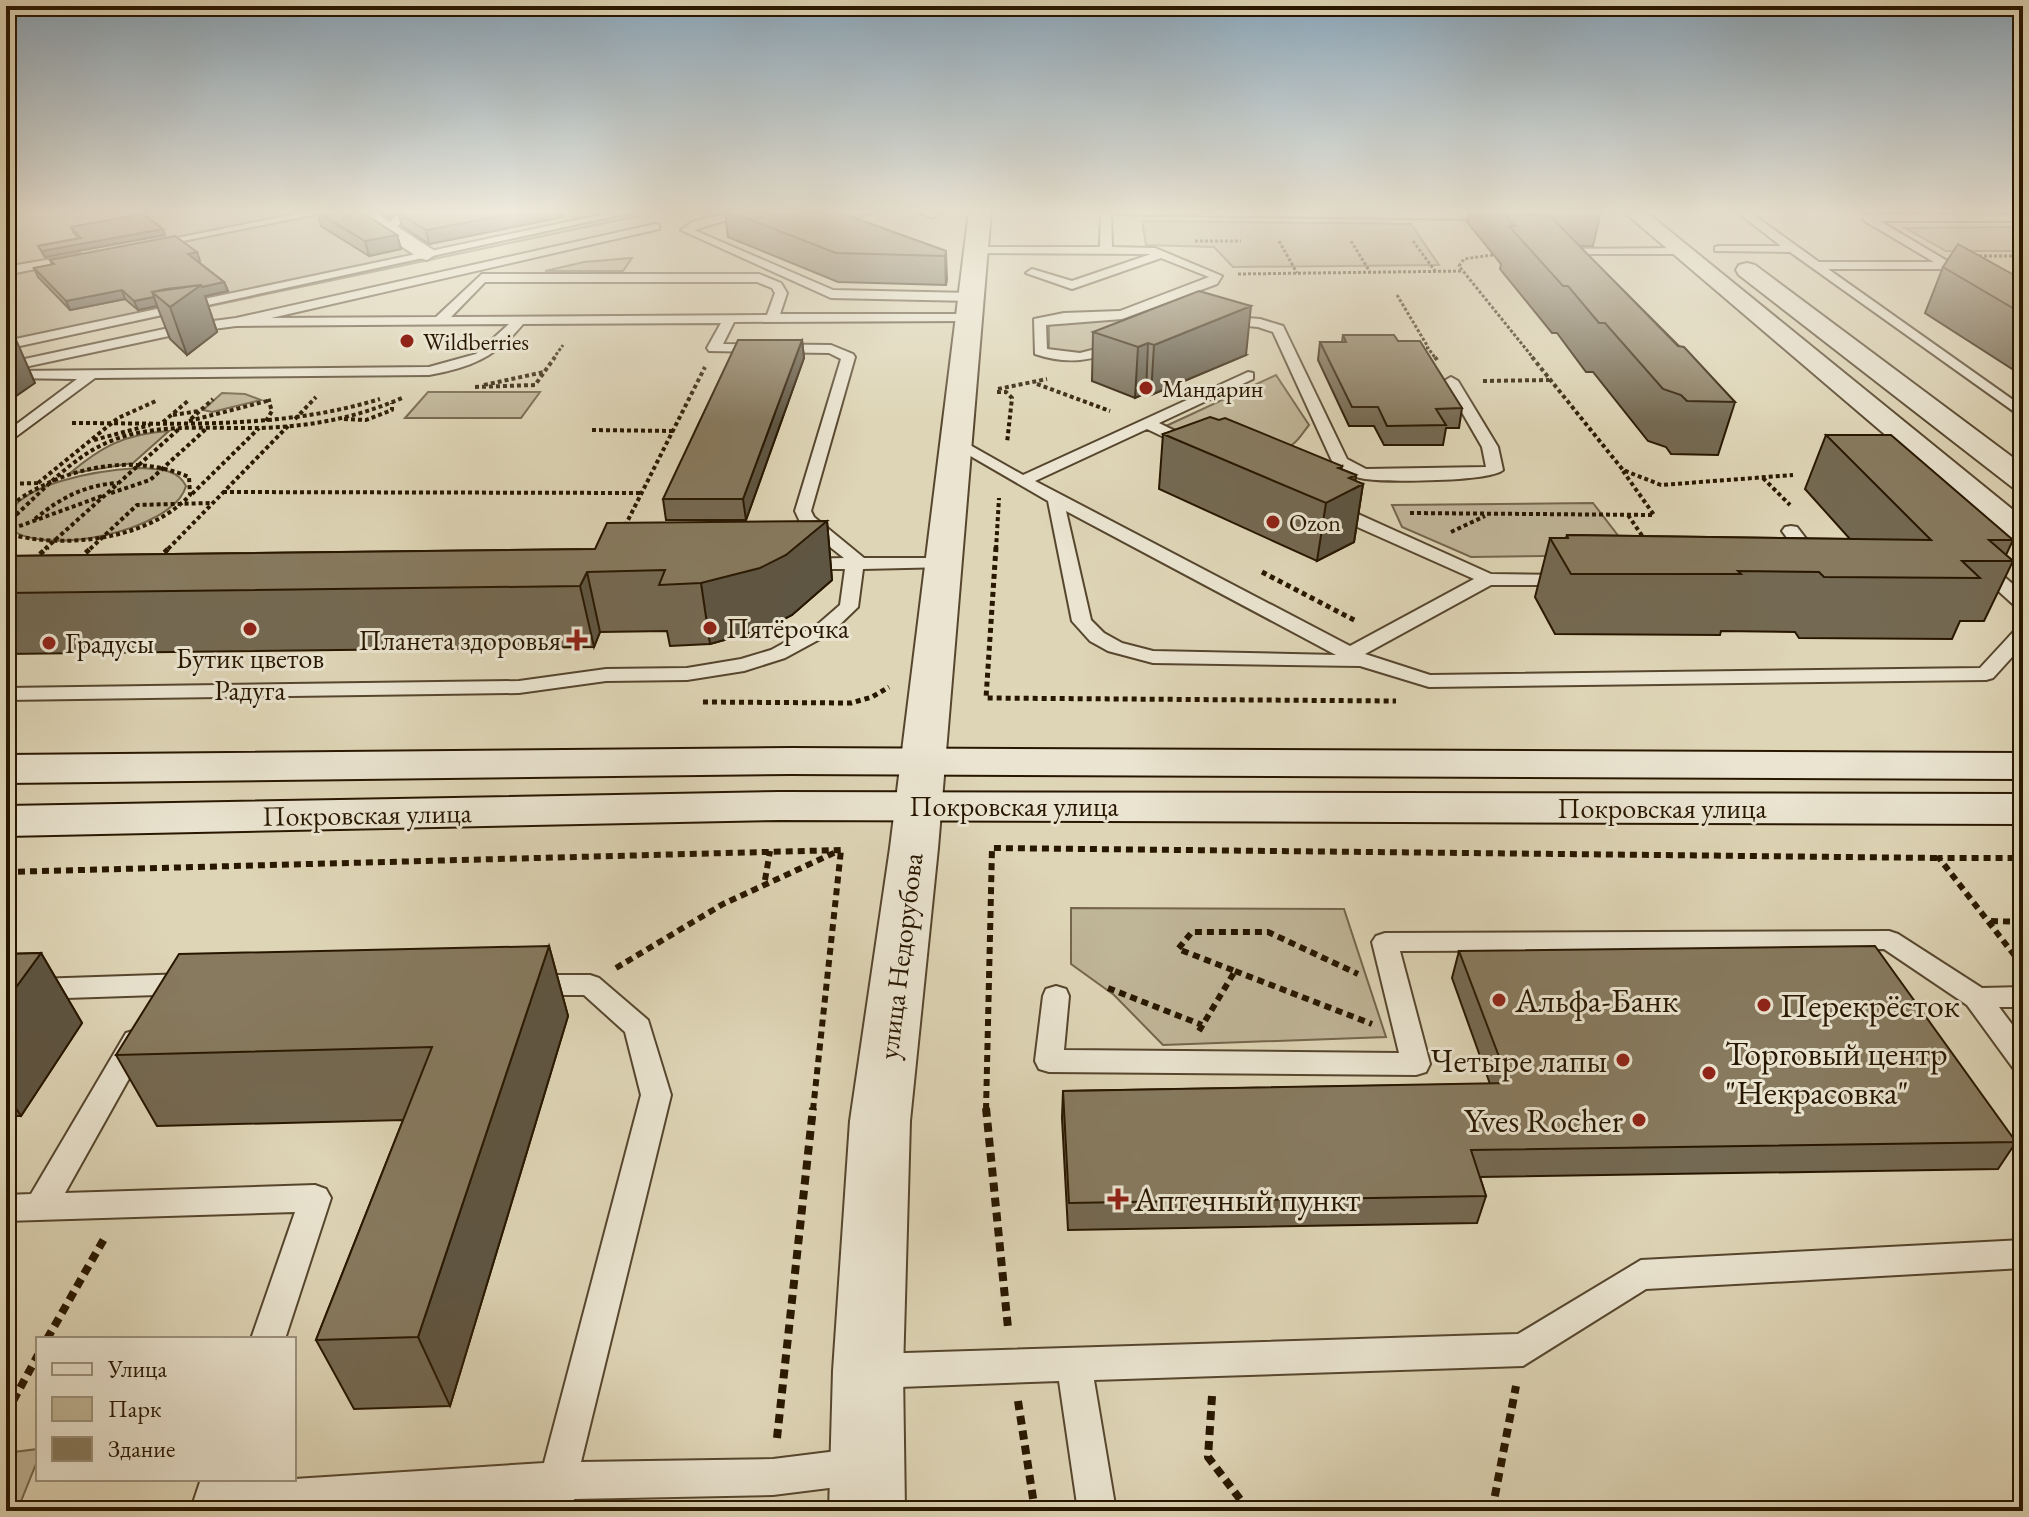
<svg xmlns="http://www.w3.org/2000/svg" width="2029" height="1517" viewBox="0 0 2029 1517" font-family="'EB Garamond',serif">
	<rect width="100%" height="100%" fill="#ded5b6"/>
	<filter id="stains"><feTurbulence type="fractalNoise" baseFrequency=".0025" numOctaves="4"/><feColorMatrix values="0 0 0 0 .2 0 0 0 0 .09 0 0 0 0 .02 0 0 0 .5 -.17"/></filter>
	<radialGradient id="worn" r=".72"><stop offset=".6" stop-color="#630" stop-opacity="0"/><stop offset="1" stop-color="#630" stop-opacity=".3"/></radialGradient>
	<path fill="#bfb597" stroke="#74664c" stroke-width="2" d="M6,211H662L6,349Z
		M1142,221L1411,224L1439,265L1233,267L1214,247L1146,245Z
		M2023,227V251H1946L1905,228Z
		M632,258L623,271H545L584,262Z
		M1116,317L1170,322L1087,355L1049,350V320Z
		M1276,375L1309,425C1304,431 1299,440 1293,444C1254,468 1203,440 1166,426Z
		M428,392H540L521,418H405Z
		M222,393L245,394L261,400L212,412L203,410Z
		M169,431L133,463L69,474C102,446 125,434 169,431Z
		M138,468C156,469 177,468 186,486C175,531 34,561 6,524C11,482 104,470 138,468Z
		M1593,503L1633,555L1471,557L1402,527L1392,505Z
		M1071,908L1344,909L1386,1037L1163,1045L1114,995L1071,964Z
		M38,1449V1459L17,1511H6V1453Z"/>
	<g fill="none" stroke-linecap="round" stroke-linejoin="round">
		<g stroke="#56462e" stroke-width="4">
			<path id="service" d="M311,211H332L153,247L147,244Z
				M402,211H413L392,231H384V227Z
				M619,211H638L6,349V341Z
				M739,211H757L694,230L833,290L971,293L977,297L971,301L831,298L681,230L692,222Z
				M915,211H930L937,215L932,218Z
				M1101,211L1484,213L1497,224L1488,226L1481,219L1111,214L1112,247L1155,248L1222,276L1217,284L1122,319L1046,325L1047,349L1080,353L1124,342V348C1093,361 1067,365 1035,354L1034,319L1064,313L1120,311L1209,277L1161,258L1072,289L1026,273L1032,269L1072,281L1151,254L976,253L970,250L976,247H1100Z
				M1736,211H1748L1819,262H1934L1863,220V216L1867,215H2023V221H1880L1954,265L1948,269H1828L2023,407V418L1790,252L1715,251V247L1719,246H1781Z
				M655,224L659,225V229L271,318L436,317L482,274H759L781,283L787,293L780,314H974L975,317L969,321L734,322L723,344L831,345L853,354L855,357L811,511L814,517L864,558H943L952,563L949,567L863,569L858,607L831,633L785,658L744,671L687,680L606,681L519,693L6,700V688L519,681L606,669L687,668L741,659L771,650L817,625L840,605L845,569H801L792,564L801,559L844,558L801,524L795,511L841,359L829,353L709,351L707,348L721,323L523,324C496,357 470,368 429,375L95,378L6,444V432L77,379L6,378V372L11,371L429,367L476,354L509,324L236,326L183,333L6,371V363L183,325L236,318ZM485,282H757L772,288L775,293L767,315L451,317Z
				M1555,249L1681,248L1687,251L1681,254H1551L1549,252Z
				M80,254L86,257L84,259L6,275V267Z
				M1221,316L1260,319L1283,326L1347,459L1366,469L1486,467L1482,447L1444,381L1451,377L1458,381L1498,447L1503,470C1489,482 1388,482 1365,479C1352,477 1340,471 1332,461L1273,332L1258,327L1216,323V317Z
				M1248,372L1253,373V379L1159,423L1197,442V448H1187L1147,429L1035,481L1350,646L1474,579L1326,513L1324,509L1326,505H1338L1491,574L1570,575L1579,580L1570,585H1491L1365,654L1430,675L1980,668L2016,629L2023,627V645L1993,678L1986,680L1429,687L1360,666L1153,663L1108,651L1090,641L1072,621L1048,501L948,443L956,438L961,440L1023,475ZM1066,511L1336,655L1153,651L1122,643L1104,633L1091,620Z
				M1791,526L1797,527L1821,558L1824,562L1821,566H1809L1785,535L1782,531L1785,527Z
				M1979,559L1985,560L2023,593V609L2016,607L1973,568L1970,564L1973,560Z
				M1889,931L1898,934L1982,988L2023,987V1007H1999L2023,1039V1071L2013,1068L1967,1005L1884,949L1400,951L1430,1064L1426,1072L1416,1075L1049,1072L1039,1069L1035,1061L1043,996L1046,989L1056,986L1066,989L1069,996L1064,1050L1399,1053L1372,942L1376,936L1385,933Z
				M187,974L196,977L200,984L196,991L187,994L6,1000V980Z
				M530,975H590L599,978L648,1020L671,1095L581,1462L773,1459L861,1448L874,1453L879,1466L874,1479L861,1484L773,1495L574,1499L573,1511H535L537,1501L352,1511H199L194,1500L201,1479H294L544,1463L641,1095L625,1032L584,995H530L521,992L517,985L521,978Z
				M136,1030L146,1033L150,1041L65,1193L315,1185L326,1189L331,1198L285,1339H251L295,1212L6,1221V1195L31,1194L126,1033Z
				M2023,1240V1268L1646,1289L1523,1366L1094,1380L1116,1511H1078L1059,1381L873,1388L861,1383L856,1371L861,1359L873,1354L1518,1334L1641,1260Z"/>
		</g>
		<g stroke="#56462e" stroke-width="4">
			<path id="minor" d="M349,211H373L438,253L427,260L419,258Z
				M1623,211H1645L2023,518V545L2011,542Z
				M1747,263L1755,265L2023,465V489L2012,487L1739,275L1736,270L1739,265Z"/>
		</g>
		<g stroke="#56462e" stroke-width="4">
			<path id="tertiary" d="M969,211H991L938,848L910,1121L903,1371L905,1511H829L833,1371L850,1121L890,848Z"/>
		</g>
		<g stroke="#281700" stroke-width="4">
			<path id="secondary" d="M790,748L2023,753V779L790,774L6,783V755Z
				M780,792L2023,794V824L780,820L6,836V806Z"/>
		</g>
		<path stroke="#281700" stroke-width="3" stroke-dasharray="3 2" stroke-linecap="butt" d="M852,221L876,211
			M1195,241H1241
			M1279,241L1297,273
			M1351,241L1370,272
			M1413,241L1435,271
			M1498,254L1464,259L1459,266L1534,359
			M1974,256H2023
			M1238,274L1463,271
			M1397,295L1428,347
			M1421,348H1428L1436,359
			M553,359L563,345"/>
		<path stroke="#281700" stroke-width="4" stroke-dasharray="4 3" stroke-linecap="butt" d="M1435,357L1437,360
			M1532,357L1623,470L1661,485L1793,475
			M1483,381L1549,380
			M1037,384L1110,411
			M484,385L544,372
			M475,387L535,385L555,357
			M998,389L1047,379
			M997,392H1006L1012,398L1007,443
			M173,415L199,411
			M191,419L213,399
			M295,419L316,397
			M344,419L366,420L392,410V403
			M189,421L271,400
			M266,421L272,411L268,399
			M163,422L189,400
			M72,423C176,423 279,430 380,399
			M592,430L673,431
			M94,440L150,425
			M1763,478L1790,505
			M38,483L118,418L156,401
			M6,484L38,483
			M223,492L642,493
			M111,493L150,480L207,428
			M192,494L259,428
			M6,509C55,469 130,451 189,477L190,495C149,540 62,550 6,533
			M1410,513L1654,515L1623,471
			M1628,515L1645,540
			M35,519C60,498 85,485 118,483
			M6,524C37,497 68,460 106,443C153,422 208,429 258,428C308,427 356,418 402,398
			M625,526L705,367
			M6,531L102,496
			M1451,532L1485,516
			M45,549L180,428
			M90,549L137,505L211,503
			M168,549L288,426
			M996,549L999,498"/>
		<path stroke="#281700" stroke-width="5" stroke-dasharray="5 4" stroke-linecap="butt" d="M996,547L986,698L1396,701
			M79,559L92,547
			M158,559L170,547
			M33,560L48,547
			M1262,572L1356,621
			M703,702L851,703L872,697L889,687"/>
		<path stroke="#281700" stroke-width="6" stroke-dasharray="7 5" stroke-linecap="butt" d="M6,872L841,850
			M765,880L770,851
			M1991,921L2023,922
			M2022,965L1939,858H2023
			M616,968L723,904L836,852
			M1235,971L1372,1024
			M1108,988L1202,1025
			M1199,1031L1235,971L1178,949L1192,932H1268L1358,974
			M813,1110L841,850
			M986,1110L992,848L1939,858"/>
		<path stroke="#281700" stroke-width="8" stroke-dasharray="9 6" stroke-linecap="butt" d="M986,1108L1008,1328
			M47,1339L104,1239
			M1212,1396L1208,1457L1249,1511
			M1018,1401L1035,1511
			M6,1414L38,1355
			M777,1438L813,1108
			M1492,1511L1516,1386
			M1958,1511L2023,1503"/>
		<use href="#service" fill="#eae4d0" fill-rule="evenodd"/>
		<use href="#minor" fill="#eae4d0" fill-rule="evenodd"/>
		<use href="#tertiary" fill="#eae4d0" fill-rule="evenodd"/>
		<use href="#secondary" fill="#eae4d0" fill-rule="evenodd"/>
	</g>
	<path fill="#746952" stroke="#281700" stroke-width="2" d="M377,211H398L390,218Z
		M725,211H835L946,251V285L838,282L728,237Z
		M1469,211H1601L1593,246H1579L1735,402L1718,455L1671,454L1666,447L1648,441L1593,372H1586L1557,333H1552L1500,269L1501,264L1467,222Z
		M317,212L397,235L401,249L369,256L321,226Z
		M398,213L563,217L429,244L402,226Z
		M71,227L165,235L45,257L38,246L79,238L73,232Z
		M50,260L200,261H197L224,282L228,291L205,296L217,332L187,355L170,339L157,306L138,310L125,299L70,310L38,277L34,268L52,265Z
		M1943,267L2023,280V376L1925,313Z
		M1093,332L1246,355L1151,395L1146,393L1135,398L1092,381Z
		M1343,335L1398,341L1462,408L1459,428H1446L1443,445H1384L1374,426H1349L1318,360L1320,342H1342Z
		M802,340L804,358L746,520H666L663,499Z
		M1219,420L1356,475L1355,481L1363,484L1354,542L1317,561L1159,489L1163,434Z
		M1826,435L2013,540L2006,555L2013,561L1984,621H1960L1952,639L1799,638L1795,632L1721,631L1720,635L1555,634L1535,597L1550,538H1566L1567,535L1850,539L1805,489Z
		M827,521L832,580L792,615L767,628L710,644L670,646L667,631L600,632L594,647L6,654V556L595,549Z
		M549,946L568,1016L450,1406L354,1409L316,1340L403,1120L157,1126L116,1055Z
		M1459,951L2016,1142L1998,1169L1480,1177L1486,1196L1477,1223L1068,1230L1062,1118L1063,1091L1490,1084L1452,978Z
		M41,953L82,1023L21,1116H6V954Z"/>
	<path fill="#5e5542" stroke="#281700" stroke-width="2" d="M388,211H398L390,218Z
		M527,211H563V217L429,244L426,230Z
		M163,229L165,235L45,257L42,251Z
		M397,235L401,249L369,256L365,241Z
		M946,251L947,280L946,285L945,256Z
		M197,252L200,261L191,262L188,254Z
		M224,282L228,291L205,296L217,332L187,355L170,307L201,285Z
		M122,290L125,299L70,310L66,301Z
		M154,297L157,306L138,310L134,301Z
		M1251,306L1246,355L1151,395L1154,345Z
		M13,333L35,383L6,403V338Z
		M802,340L804,358L746,520L743,499Z
		M1148,343L1146,393L1135,398L1138,347Z
		M1342,466L1337,497L1349,478L1356,475L1354,489L1363,484L1354,542L1317,561L1326,503L1338,468Z
		M827,521L832,580L792,615L767,628L710,644L701,583Z
		M587,572L600,632L594,647L580,586Z
		M549,946L568,1016L450,1406L418,1337Z
		M41,953L82,1023L21,1116L6,1093V1001Z"/>
	<path fill="#877a5f" stroke="#281700" stroke-width="2" d="M323,211H360L397,235L365,241L317,212Z
		M400,211H527L426,230L398,213Z
		M728,211H835L946,251L945,256L836,253Z
		M1501,211H1521L1526,215H1549L1678,346L1684,347L1735,402L1687,401L1681,395L1663,389L1605,323H1599L1568,286H1563L1509,226H1515Z
		M143,214L163,229L42,251L38,246L81,238L71,227Z
		M175,236L197,252L188,254L224,282L202,287L201,285L152,292L154,297L134,301L122,290L66,301L34,268L54,264L50,260Z
		M1958,244L2023,280V314L1943,267Z
		M201,285L170,307L152,292L166,289Z
		M1199,291L1251,306L1154,345L1148,343L1138,347L1093,332Z
		M1343,335H1394L1398,341H1420L1462,408L1436,409L1446,425L1387,426L1378,407H1352L1320,342H1346Z
		M738,340H802L743,499H663Z
		M1210,417L1219,420L1225,418L1342,466L1338,468L1356,475L1349,478L1363,484L1326,503L1163,434Z
		M1826,435H1891L2013,540H1989L2013,561H1962L1980,578L1824,577L1819,572L1738,571L1741,574H1571L1550,538H1568L1567,535L1931,540Z
		M827,521L786,555L760,568L701,583L659,585L665,570L587,572L580,586L6,593V556L595,549L607,523Z
		M549,946L418,1337L316,1340L432,1047L116,1055L179,954Z
		M1875,946L2016,1142L1471,1150L1486,1196L1069,1203L1063,1091L1509,1083L1459,951Z
		M41,953L6,1001V954Z"/>
	<linearGradient id="sky" x2="0" y2="1"><stop stop-color="#8ba7bb"/><stop offset="0.5" stop-color="#f0ecde"/><stop offset="1" stop-color="#f0ecde" stop-opacity="0"/></linearGradient>
	<rect width="2029" height="423" fill="url(#sky)"/>
	<g fill="#8f2418" stroke="#eae4d0" stroke-width="3">
		<circle cx="407" cy="341" r="8"/>
		<circle cx="1146" cy="388" r="8"/>
		<circle cx="1273" cy="522" r="8"/>
		<circle cx="710" cy="628" r="8"/>
		<circle cx="250" cy="629" r="8"/>
		<path d="M573 628h8v8h8v8h-8v8h-8v-8h-8v-8h8z"/>
		<circle cx="49" cy="643" r="8"/>
		<circle cx="1499" cy="1000" r="8"/>
		<circle cx="1764" cy="1005" r="8"/>
		<circle cx="1623" cy="1060" r="8"/>
		<circle cx="1709" cy="1073" r="8"/>
		<circle cx="1639" cy="1120" r="8"/>
		<path d="M1114 1187h8v8h8v8h-8v8h-8v-8h-8v-8h8z"/>
	</g>
	<g text-anchor="middle" dominant-baseline="central" stroke-width="6" stroke-linejoin="round" paint-order="stroke">
		<g font-size="24" fill="#281700" stroke="#eae4d0" text-anchor="start">
			<text x="423" y="341">Wildberries</text>
			<text x="1162" y="388">Мандарин</text>
			<text x="1289" y="522">Ozon</text>
		</g>
		<g font-size="28" fill="#281700" stroke="#eae4d0" text-anchor="start">
			<text x="726" y="628">Пятёрочка</text>
			<text x="561" y="640" text-anchor="end">Планета здоровья</text>
			<text x="65" y="643">Градусы</text>
			<text x="250" y="658" text-anchor="middle">Бутик цветов<tspan x="250" dy="32">Радуга</tspan></text>
		</g>
		<g font-size="28" fill="#281700" stroke="#eae4d0">
			<text x="1014" y="806">Покровская улица</text>
			<text x="1662" y="808">Покровская улица</text>
			<text transform="translate(367 814) rotate(-1)">Покровская улица</text>
			<text transform="translate(900 956) rotate(-83)">улица Недорубова</text>
		</g>
		<g font-size="34" fill="#281700" stroke="#eae4d0" text-anchor="start">
			<text x="1515" y="1000">Альфа-Банк</text>
			<text x="1780" y="1005">Перекрёсток</text>
			<text x="1725" y="1053">Торговый центр<tspan x="1725" dy="39">"Некрасовка"</tspan></text>
			<text x="1607" y="1060" text-anchor="end">Четыре лапы</text>
			<text x="1623" y="1120" text-anchor="end">Yves Rocher</text>
			<text x="1134" y="1199">Аптечный пункт</text>
		</g>
	</g>
	<rect width="2029" height="1517" fill="none" stroke="#ded5b6" stroke-width="32"/>
	<rect x="8" y="8" width="2013" height="1501" fill="none" stroke="#281700" stroke-width="4"/>
	<rect x="16" y="16" width="1997" height="1485" fill="none" stroke="#281700" stroke-width="2"/>
	<rect x="36" y="1337" width="260" height="144" fill="#eae4d0" stroke="#9c927d" stroke-width="2"/>
	<rect x="52" y="1363" width="40" height="12" fill="#eae4d0" stroke="#9c927d" stroke-width="2"/>
	<text x="108" y="1377" font-size="24" fill="#281700">Улица</text>
	<rect x="52" y="1397" width="40" height="24" fill="#bfb597" stroke="#9c927d" stroke-width="2"/>
	<text x="108" y="1417" font-size="24" fill="#281700">Парк</text>
	<rect x="52" y="1437" width="40" height="24" fill="#877a5f" stroke="#9c927d" stroke-width="2"/>
	<text x="108" y="1457" font-size="24" fill="#281700">Здание</text>
	<rect width="100%" height="100%" filter="url(#stains)"/>
	<rect width="100%" height="100%" fill="url(#worn)"/>
</svg>
